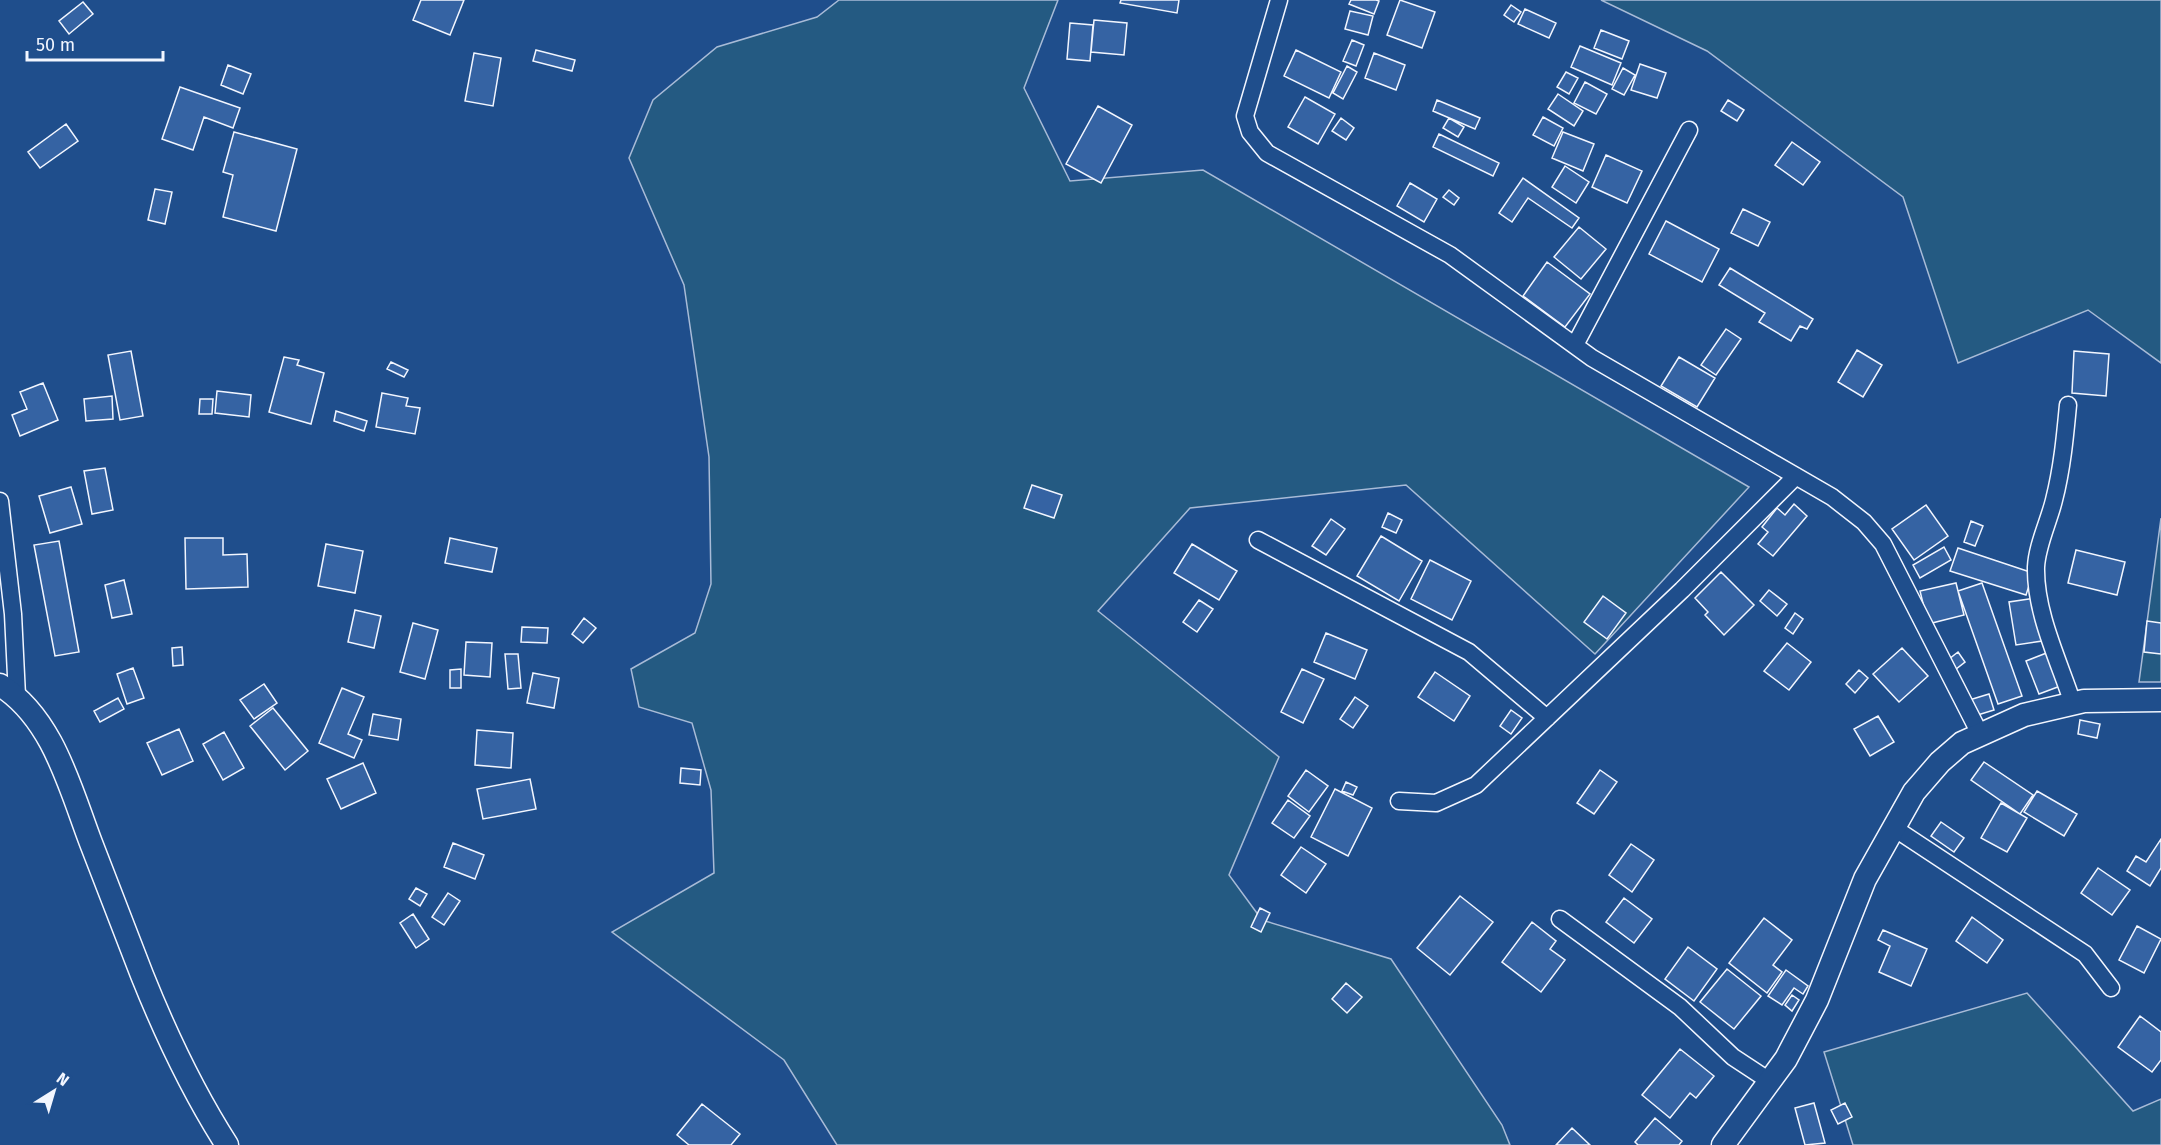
<svg xmlns="http://www.w3.org/2000/svg" width="2161" height="1145" viewBox="0 0 2161 1145" font-family="'Fira Sans',sans-serif">
	<rect width="100%" height="100%" fill="#1f4e8c"/>
	<path fill="#245a82" stroke="#a8bbd7" stroke-width="1.5" d="M839,0H1058L1024,88L1070,181L1203,170L1749,487L1595,654L1406,485L1190,508L1098,611L1279,757L1229,875L1262,920L1391,959L1502,1125L1510,1145H837L784,1060L612,932L714,873L711,790L692,723L639,707L631,669L695,633L711,584L709,457L684,285L629,158L653,100L717,47L817,17Z
		M1601,0H2161V363L2088,310L1958,363L1903,197L1707,51Z
		M2161,518V682H2139Z
		M2027,993L2133,1111L2161,1099V1145H1853L1824,1052Z"/>
	<path fill="#3563a3" stroke="#f2f6ff" stroke-width="1.5" d="M421,0H464L450,35L413,20Z
		M1121,0H1179L1177,13L1120,3Z
		M1351,0H1376L1379,1L1374,14L1349,4Z
		M1400,0L1435,12L1422,48L1387,35Z
		M83,2L93,14L69,34L59,21Z
		M1511,5L1521,12L1514,22L1504,15Z
		M1525,9L1556,23L1549,38L1518,24Z
		M1350,11L1373,16L1368,35L1345,29Z
		M1094,20L1127,23L1124,55L1091,52Z
		M1070,23L1093,25L1090,61L1067,59Z
		M1601,30L1629,41L1622,59L1594,48Z
		M1352,40L1364,45L1356,66L1343,61Z
		M1580,46L1621,63L1612,85L1571,67Z
		M536,50L575,60L572,71L533,61Z
		M1296,50L1341,72L1329,98L1284,76Z
		M474,53L501,58L493,106L465,101Z
		M1374,53L1405,65L1396,90L1365,78Z
		M1640,64L1666,73L1657,98L1631,90Z
		M228,65L251,74L243,94L221,85Z
		M1347,66L1357,72L1343,99L1333,93Z
		M1623,68L1635,75L1624,95L1612,89Z
		M1566,72L1578,78L1569,94L1557,87Z
		M1585,82L1607,94L1596,114L1574,103Z
		M180,87L240,108L233,128L204,117L193,150L162,139Z
		M1558,94L1583,111L1574,126L1548,109Z
		M1305,97L1335,114L1318,144L1288,127Z
		M1437,100L1480,118L1475,129L1433,111Z
		M1728,100L1744,110L1737,121L1721,111Z
		M1098,106L1132,125L1101,183L1066,164Z
		M1543,117L1563,128L1554,146L1533,135Z
		M1341,118L1354,128L1346,140L1332,131Z
		M1449,118L1464,127L1458,137L1443,128Z
		M66,124L78,141L40,168L28,152Z
		M234,132L297,149L276,231L223,217L233,175L223,172Z
		M1563,132L1594,144L1583,171L1552,158Z
		M1439,134L1499,163L1493,176L1433,147Z
		M1792,142L1820,162L1803,185L1775,165Z
		M1606,155L1642,171L1627,203L1592,187Z
		M1565,166L1589,182L1576,203L1552,187Z
		M1523,178L1579,218L1572,228L1528,198L1512,222L1499,213Z
		M1410,183L1437,199L1424,222L1397,206Z
		M155,189L172,192L165,224L148,220Z
		M1449,190L1459,198L1454,205L1443,197Z
		M1743,209L1770,222L1758,246L1731,233Z
		M1666,221L1719,249L1702,282L1649,254Z
		M1579,227L1606,249L1581,279L1554,257Z
		M1547,262L1590,294L1565,327L1523,296Z
		M1730,268L1813,319L1807,329L1800,326L1791,341L1759,322L1765,313L1719,285Z
		M1726,329L1741,339L1716,375L1701,365Z
		M1857,350L1882,365L1863,397L1838,382Z
		M131,351L143,416L120,420L108,355Z
		M2074,351L2109,354L2106,396L2072,393Z
		M284,357L299,360L297,365L324,373L311,424L269,412Z
		M1679,357L1715,378L1697,407L1661,386Z
		M391,362L408,370L404,377L387,369Z
		M43,383L58,420L20,436L12,415L27,409L20,392Z
		M217,391L251,395L249,417L215,413Z
		M382,393L408,398L406,406L420,408L415,434L376,427Z
		M112,396L113,419L86,421L84,399Z
		M200,399H213L212,414H199Z
		M336,411L367,421L364,431L334,421Z
		M105,468L113,510L92,514L84,471Z
		M1032,485L1062,495L1054,518L1024,508Z
		M71,487L82,524L50,533L39,496Z
		M1794,504L1807,516L1773,556L1758,544L1768,532L1762,527L1777,508L1785,515Z
		M1926,505L1948,536L1914,560L1892,529Z
		M1388,513L1402,520L1396,533L1382,527Z
		M1331,519L1345,529L1326,555L1312,546Z
		M1971,521L1983,526L1975,546L1964,542Z
		M1381,536L1422,561L1399,601L1357,576Z
		M185,538H223V555L247,554L248,587L186,589Z
		M450,538L497,548L492,572L445,563Z
		M59,541L79,652L55,656L34,545Z
		M326,544L363,551L355,593L318,586Z
		M1192,544L1237,571L1219,600L1174,573Z
		M1944,547L1951,560L1920,578L1913,565Z
		M1958,548L2033,573L2026,595L1950,571Z
		M2076,550L2125,562L2117,595L2068,583Z
		M1430,560L1471,581L1452,620L1411,599Z
		M1721,572L1754,605L1724,635L1705,615L1708,612L1695,598Z
		M124,580L132,614L112,618L105,585Z
		M1956,583L1964,615L1928,624L1920,591Z
		M1982,583L2022,696L1998,704L1958,591Z
		M1769,590L1787,604L1777,616L1760,601Z
		M1603,596L1626,613L1607,639L1584,622Z
		M2035,598L2042,641L2016,645L2009,602Z
		M1199,600L1213,609L1197,632L1183,622Z
		M355,610L381,616L374,648L348,642Z
		M1795,613L1803,619L1793,634L1785,628Z
		M584,618L596,628L583,643L572,634Z
		M2147,621L2161,623V654L2144,652Z
		M413,623L438,630L425,679L400,672Z
		M522,627L548,628L547,643L521,642Z
		M1326,633L1367,650L1355,679L1314,662Z
		M466,642L492,643L490,677L464,675Z
		M1787,643L1811,662L1789,690L1764,671Z
		M182,647L183,665L173,666L172,648Z
		M1902,648L1928,676L1899,702L1873,674Z
		M1958,652L1965,662L1951,673L1944,663Z
		M2049,652L2063,685L2039,694L2026,661Z
		M505,654H518L521,688L508,689Z
		M133,668L144,698L127,704L117,674Z
		M461,669V688H450V670Z
		M1302,669L1324,679L1303,723L1281,712Z
		M1859,670L1868,678L1855,693L1846,684Z
		M1435,672L1470,696L1454,721L1418,697Z
		M533,673L559,678L554,708L527,703Z
		M264,684L277,703L254,719L240,700Z
		M342,688L364,697L348,734L362,740L354,758L319,743Z
		M1989,694L1994,710L1971,717L1966,701Z
		M1355,697L1368,706L1353,728L1340,719Z
		M118,698L124,709L100,722L94,711Z
		M273,708L308,751L285,770L250,726Z
		M1511,710L1522,718L1511,734L1500,726Z
		M373,714L401,719L398,740L369,735Z
		M1878,716L1894,742L1870,756L1854,729Z
		M2080,720L2100,724L2097,738L2078,734Z
		M179,729L193,761L162,775L147,743Z
		M477,730L513,733L511,768L475,765Z
		M224,732L244,768L223,780L203,744Z
		M1984,762L2033,795L2020,814L1971,780Z
		M363,763L376,793L341,809L327,779Z
		M681,768L701,770L700,785L680,783Z
		M1306,770L1328,786L1309,812L1288,796Z
		M1600,770L1617,782L1594,814L1577,803Z
		M530,779L536,809L483,819L477,789Z
		M1346,782L1357,787L1353,795L1342,791Z
		M1335,789L1372,808L1348,856L1311,837Z
		M2037,791L2077,814L2064,836L2024,812Z
		M1288,800L1310,816L1294,838L1272,823Z
		M2001,803L2027,818L2007,852L1981,838Z
		M1941,822L1964,838L1954,852L1931,836Z
		M2161,839V868L2150,886L2127,871L2136,856L2146,862Z
		M453,843L484,855L475,879L444,867Z
		M1631,844L1654,860L1632,892L1609,875Z
		M1301,847L1326,864L1306,893L1281,875Z
		M2098,868L2130,890L2112,915L2081,893Z
		M416,888L427,894L420,906L409,899Z
		M448,893L460,901L444,925L432,917Z
		M1460,896L1493,922L1450,975L1417,948Z
		M1624,898L1652,919L1634,943L1606,922Z
		M1260,908L1270,913L1261,932L1251,927Z
		M413,914L429,939L416,948L400,923Z
		M1972,917L2003,940L1987,963L1956,941Z
		M1764,918L1792,940L1773,965L1782,972L1767,993L1729,963Z
		M1532,922L1556,941L1550,949L1565,960L1541,992L1502,962Z
		M2137,926L2161,939L2144,973L2119,960Z
		M1883,930L1927,949L1911,986L1879,972L1890,946L1878,940Z
		M1688,947L1717,969L1694,1001L1665,979Z
		M1727,969L1761,996L1734,1029L1700,1002Z
		M1786,970L1808,986L1803,994L1794,988L1782,1005L1768,996Z
		M1346,983L1362,997L1347,1013L1332,999Z
		M1792,995L1799,1000L1792,1011L1785,1005Z
		M2140,1016L2161,1032V1060L2152,1072L2118,1047Z
		M1680,1049L1714,1076L1696,1098L1690,1093L1670,1118L1642,1095Z
		M1814,1103L1825,1143L1805,1145L1795,1108Z
		M1845,1103L1852,1117L1838,1124L1831,1110Z
		M702,1104L740,1134L731,1145H689L677,1135Z
		M1655,1118L1682,1141L1679,1145H1638L1635,1142Z
		M1572,1128L1590,1145H1556Z"/>
	<g fill="none" stroke-linecap="round" stroke-linejoin="round">
		<g stroke="#f2f6ff" stroke-width="19">
			<path id="street" d="M1279,0L1245,116L1250,132L1267,153L1450,255L1592,358L1832,497L1864,522L1883,544L1980,734
				M1575,345L1689,130
				M2068,405C2065,437 2062,469 2054,500C2049,521 2037,545 2036,567C2035,613 2059,661 2073,704
				M0,501L13,614L17,696
				M1258,540L1469,652L1547,718
				M1399,801L1436,803L1476,785L1682,590L1796,476
				M1894,828L2085,954L2111,988
				M1560,919L1680,1007L1733,1057L1771,1082"/>
		</g>
		<g stroke="#f2f6ff" stroke-width="25">
			<path id="secondary" d="M0,685C53,718 70,788 91,843C108,887 125,931 142,975C164,1030 195,1095 227,1145
				M1723,1145L1786,1059L1817,1000L1865,879L1914,792L1940,762L1962,743L2024,715L2084,701L2161,700"/>
		</g>
		<use href="#street" stroke="#1f4e8c" stroke-width="16"/>
		<use href="#secondary" stroke="#1f4e8c" stroke-width="22"/>
	</g>
	<g transform="translate(54 1091) rotate(37)" stroke="#1f4e8c" stroke-width="4.5" paint-order="stroke">
	<path d="M0-4.5L10 22L0 15L-10 22Z" fill="#f2f6ff"/>
	<text y="-9" font-size="16" font-weight="bold" text-anchor="middle" fill="#f2f6ff">N</text>
	</g>
	<path d="M27 51v9h136v-9" fill="none" stroke="#f2f6ff" stroke-width="3"/>
	<text x="36" y="51" font-size="18" fill="#f2f6ff" stroke="#1f4e8c" stroke-width="4.5" paint-order="stroke">50 m</text>
</svg>
